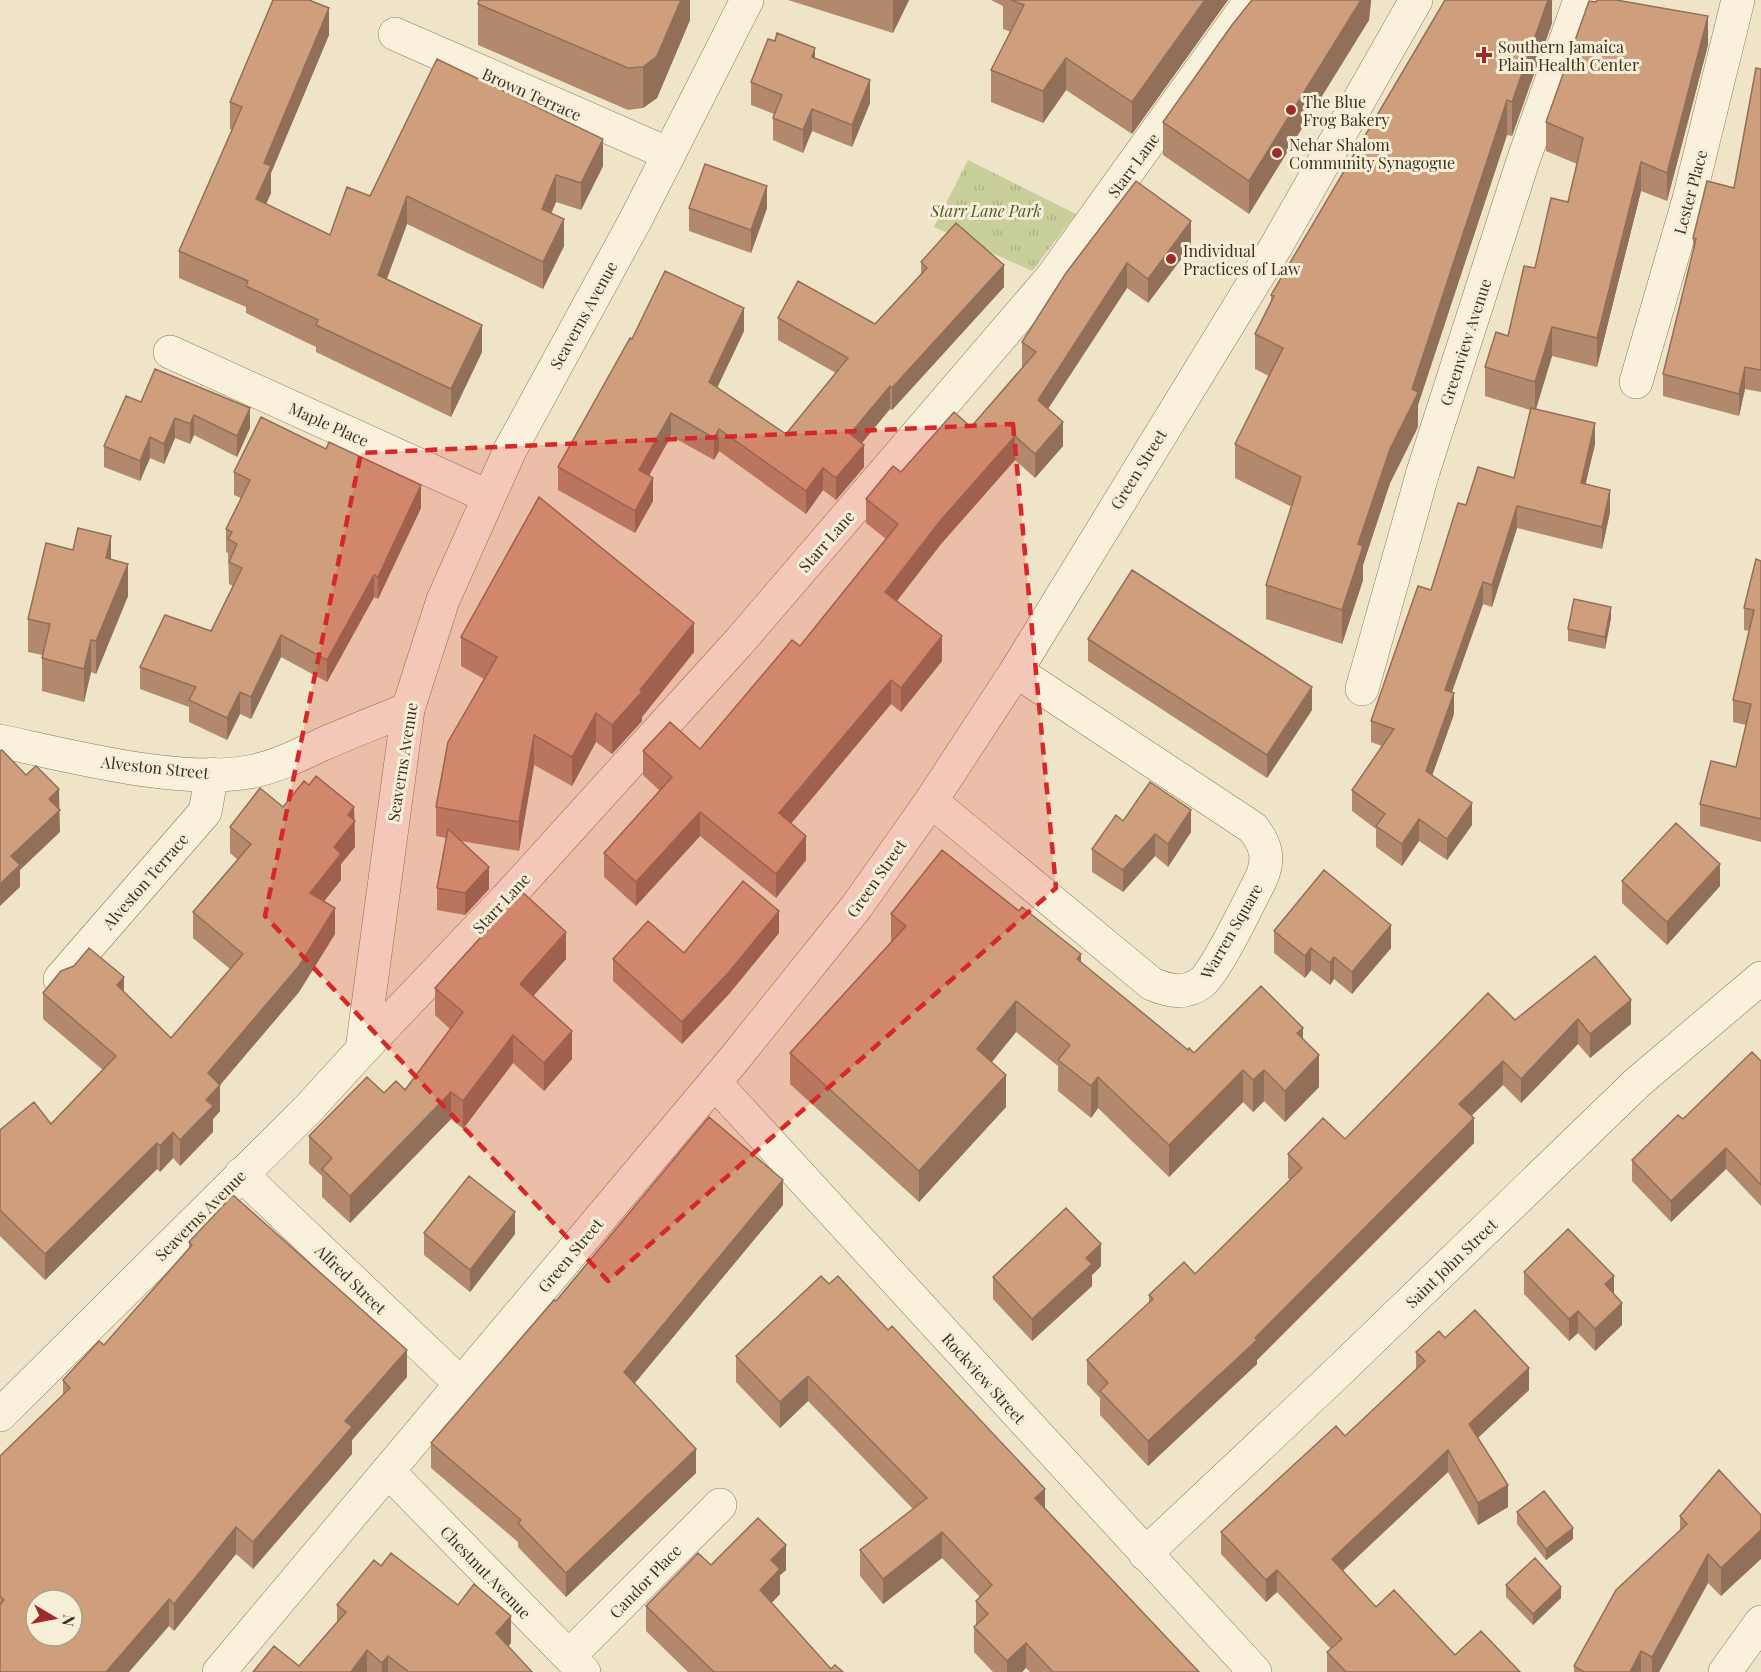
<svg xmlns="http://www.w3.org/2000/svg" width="1761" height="1672" viewBox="0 0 1761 1672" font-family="'Playfair Display',serif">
	<defs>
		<pattern id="park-tufts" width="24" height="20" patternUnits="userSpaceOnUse" patternTransform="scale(1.5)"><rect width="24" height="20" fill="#c9cf9b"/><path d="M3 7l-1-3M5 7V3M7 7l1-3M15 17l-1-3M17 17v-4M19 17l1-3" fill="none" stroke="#aeb285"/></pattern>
	</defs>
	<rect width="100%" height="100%" fill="#f0e4c8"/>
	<path fill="url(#park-tufts)" d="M968,160L1076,214L1032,271L934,227Z"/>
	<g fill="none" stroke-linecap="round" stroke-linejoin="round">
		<g stroke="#8d765c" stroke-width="34">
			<path id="minor" d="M395,34L669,154
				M170,352L487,496
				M1636,382L1689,199L1738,0
				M1362,689L1423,472L1523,161L1580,0
				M0,741C70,756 184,786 254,771C278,766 301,754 323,744C351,732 379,721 408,709
				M931,801L1152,984C1169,991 1185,995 1201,983C1216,972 1250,900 1261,879C1270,858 1266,845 1253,828L1016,671
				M60,979L205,812L212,774
				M362,1050L506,899L739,642L1052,277L1251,0
				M715,1083L1255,1672
				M241,1174L461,1384
				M388,1471L584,1672
				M1145,1554L1335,1375L1638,1082L1761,978
				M569,1656L720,1505
				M1725,1672L1761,1622"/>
		</g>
		<g stroke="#8d765c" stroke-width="34">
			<path id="tertiary" d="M0,1415L309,1108L362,1050L408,709L443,600L510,450L636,219L747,0
				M219,1672L735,1058L857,906L931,801L1016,671L1275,248L1416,0"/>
		</g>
		<use href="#minor" stroke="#faf1dc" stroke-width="33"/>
		<use href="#tertiary" stroke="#faf1dc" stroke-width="33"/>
	</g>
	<path fill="#b2896c" d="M690,0V20L657,98L643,108L628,110L478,45V4Z
		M788,0H909L893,33Z
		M991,0H1228L1132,134L1066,90L1043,123L991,102V70L1011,32L1003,29V6Z
		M1371,0L1369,20L1249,214L1163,155V122Z
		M1552,0V23L1512,136L1507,135L1418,405V426L1416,431L1390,483L1363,565V580L1342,644L1266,619V585L1292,507L1235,478V444L1269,376L1255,369V334L1271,302V295Z
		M329,35L271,173V193L266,204L330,235L370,196L603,166L581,210L556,202L551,213L564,246L543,289L407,224L387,279L482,352L451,417L316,352V347L246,313V307L179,278V251L232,130L230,129V102Z
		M1708,45L1667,201L1641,191L1597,367L1552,356L1536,410L1595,444L1585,484L1610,512L1602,549L1517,528L1492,607L1483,604L1452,692L1454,714L1432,775L1472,825L1447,860L1419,841L1402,866L1376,847V829L1352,811V790L1382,746L1371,742V721L1431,590L1466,505L1514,478L1530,410L1485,396V367L1508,336L1535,268L1568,202L1577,164L1546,151V122Z
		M815,58L870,103L852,147L812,131L803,153L773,140V118L774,114L751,105V82Z
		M1761,69V392L1745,389L1739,416L1663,396V374L1693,253V238L1734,188Z
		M689,208H767L751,253L689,231Z
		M1191,246L1148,303L1127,288L1048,409L1063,446L1035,478L1015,460L941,544L897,601L942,661L901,712L891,704L791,823L806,860L776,898L700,836L636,906L604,877V853L660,791L643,775V751L700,749L800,646L886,539L866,523V499L901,472L971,427L1023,367H1022V342L1066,273Z
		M921,262L1004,287L892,410L890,409L862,443L864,467L836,500L823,490L806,514L719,451L714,460L671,436L649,476L653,501L635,533L558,490V467L632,339L744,331L717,388L786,434L836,373L778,340V318L875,324L921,274Z
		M141,402L250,428L237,457L194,435L190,444L175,438L164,464L150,458L140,481L104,467V446Z
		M234,472L421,508L378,599L374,597L327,682L281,657L251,719L240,714L227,740L189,722V707L140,689V667L211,631L233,586L229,584L228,553L226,552V529L241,498L234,495Z
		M111,560L128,596L96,674L91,672L84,702L42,691V655L28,652V619Z
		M1761,561V842L1700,826V804L1736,767L1746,725L1733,722V700L1749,631L1744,630V608Z
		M1611,618L1605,649L1568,641V629Z
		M461,637L694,652L642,717V721L612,754L596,742L572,786L534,765L519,851L461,841L489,889L465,915L437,910V888L446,838L436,836V807L484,679L461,666Z
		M1088,639L1312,710L1267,778L1088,661Z
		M309,785L354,807L355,847L341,864V880L324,901L335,934L299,992L220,1085V1111L213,1119V1132L180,1166L173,1158L160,1172L157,1169L45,1280L0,1236V1130L51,1124L103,1070L43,1019V993L124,992L171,1038L230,969L193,938V912L238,860L230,853V827L283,807Z
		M1123,821L1191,832L1168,867L1155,856L1123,892L1092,872V849Z
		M1622,881L1720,886L1667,945L1622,903Z
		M517,887L566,959L533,996L572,1059L544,1091L513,1063L463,1129L451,1119L350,1223L322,1197V1176L309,1164V1136L384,1093L405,1090L450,1029L435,1015V988L509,905V895Z
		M891,914L1081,963L1188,1050L1194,1053L1303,1039L1319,1087L1285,1122L1264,1101L1253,1112L1243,1102L1169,1177L1098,1108L1091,1118L1058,1091V1066L1016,1032L992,1062L1006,1107L919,1202L790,1084V1053L891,942Z
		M1274,931L1391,948L1352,994L1334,979L1330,985L1311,970L1305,978L1274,953Z
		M779,933L729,994L682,1044L613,981V959L684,953Z
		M1595,956L1631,1024L1590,1058L1578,1044L1521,1103L1503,1085L1471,1116L1474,1143L1257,1360V1364L1148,1466L1100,1415V1398L1087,1384V1360L1149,1303V1295L1195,1274L1290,1180L1288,1178V1154L1345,1139L1515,1020Z
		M1761,1061V1206L1726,1169L1671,1222L1632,1181V1160L1683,1119Z
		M783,1205L635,1383L696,1473L566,1597L518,1547V1542L431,1468V1443L556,1301Z
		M424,1233L515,1234L470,1292L424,1255Z
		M189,1242L407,1377L352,1440V1454L253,1569L236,1554L174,1631L169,1626L0,1672V1456L63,1395V1380L104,1345L189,1249Z
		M1101,1266L1092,1275V1286L1032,1341L993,1299V1277Z
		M1524,1272L1622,1325L1595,1351L1578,1333L1569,1341L1524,1294Z
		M821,1276L1045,1509L1199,1672H1030L1026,1668L1022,1672H993L974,1652V1627L976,1625V1601L980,1597L942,1558L883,1604L860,1576V1550L913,1509L808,1401L780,1428L736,1382V1356Z
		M1445,1338L1529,1390L1478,1438L1508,1507L1478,1525L1448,1472L1342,1570L1376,1607L1455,1655L1520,1672H1327V1652L1331,1649L1277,1592L1266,1602L1221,1554V1532L1345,1436L1416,1369V1352Z
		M1517,1512L1573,1539L1546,1560L1517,1524Z
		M1761,1515L1721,1596L1708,1583L1659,1672H1574V1666L1680,1531V1516Z
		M711,1565L786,1570L780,1575V1594L771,1603L831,1669L843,1672H688L646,1631V1606Z
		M381,1566L458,1605L511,1643L508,1646L532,1672H253L299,1666L337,1622V1605Z
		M1506,1585L1561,1598L1533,1625L1506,1597Z"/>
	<path fill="#916f58" d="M681,0H690V20L657,98L643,108V67Z
		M894,0H909L893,33V1Z
		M1205,0H1228L1132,134V102Z
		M1361,0H1371L1369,20L1249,214V181Z
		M1548,0H1552V23L1512,136V102Z
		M329,8V35L271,173V193L256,226V199L264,163Z
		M1708,16V45L1667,201V173Z
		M815,48V70L812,57Z
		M1066,58V90L1043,123V91Z
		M870,80V103L852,147V125Z
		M1507,100V135L1418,405V426L1416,431L1390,483L1363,565V580L1342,644V610L1358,544L1390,449L1412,389Z
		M812,109V131L803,153V130Z
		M603,139V166L581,210V183Z
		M1641,162V191L1597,367V338Z
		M556,175V202L542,236V209Z
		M767,186V208L751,253V230Z
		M407,196V224L378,302V275Z
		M564,219V246L543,289V262Z
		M1191,221V246L1148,303V279Z
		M1127,263V288L1038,424V400Z
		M1004,265V287L892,410V388Z
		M744,308V331L709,405V382Z
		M482,325V352L451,417V389Z
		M1552,327V356L1535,411V382Z
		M1745,367V389L1739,416V394Z
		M890,386V409L850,457V434Z
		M250,408V428L237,457V436Z
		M671,413V436L639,493V470Z
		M194,415V435L190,444V424Z
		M175,418V438L164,464V444Z
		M1063,422V446L1035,478V454Z
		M1595,423V444L1581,504V483Z
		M719,429V451L714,460V438Z
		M1015,436V460L941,544L885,616V592L941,520Z
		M150,437V458L140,481V461Z
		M864,445V467L836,500V478Z
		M823,468V490L806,514V491Z
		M653,478V501L635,533V511Z
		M421,485V508L378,599V577Z
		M1610,490V512L1602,549V527Z
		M1517,506V528L1492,607V585Z
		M111,536V569L106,558Z
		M128,564V596L96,674V641Z
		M374,575V597L327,682V660Z
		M1483,582V604L1445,711V690Z
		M1611,607V618L1605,649V637Z
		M694,623V652L642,717V721L612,754V725Z
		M281,635V657L251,719V697Z
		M942,636V661L901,712V688Z
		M91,640V672L84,702V669Z
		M891,680V704L779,838V813Z
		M1312,687V710L1267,778V755Z
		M240,692V714L227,740V718Z
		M1454,693V714L1426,793V771Z
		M596,713V742L572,786V757Z
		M534,735V765L519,851V822Z
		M59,789L60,832L20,870V887L0,906V884L11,856L49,799Z
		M1472,803V825L1447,860V839Z
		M354,807L355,847L341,864V880L310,919V893L334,847L348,815Z
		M1191,810V832L1168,867V844Z
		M700,812V836L636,906V882Z
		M1419,819V841L1402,866V844Z
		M1155,834V856L1123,892V870Z
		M806,836V860L776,898V874Z
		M1720,864V886L1667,945V922Z
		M489,867V889L465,915V893Z
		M335,908V934L299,992L220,1085V1111L213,1119V1132L180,1166V1140L208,1073Z
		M779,911V933L729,994L682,1044V1022Z
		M1391,925V948L1352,994V972Z
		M566,932V959L520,1011V984Z
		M1311,948V970L1305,978V956Z
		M1081,954V985L1077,959Z
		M1334,957V979L1330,985V963Z
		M124,977V1003L117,985Z
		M1631,1000V1024L1590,1058V1034Z
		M1016,1001V1032L977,1080V1049Z
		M1578,1019V1044L1521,1103V1079Z
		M1303,1028V1059L1297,1033Z
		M572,1031V1059L544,1091V1063Z
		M513,1035V1063L463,1129V1101Z
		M1319,1055V1087L1285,1122V1091Z
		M1503,1061V1085L1459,1128V1104Z
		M1243,1070V1102L1169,1177V1145Z
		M1264,1070V1101L1253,1112V1080Z
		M1006,1075V1107L919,1202V1171Z
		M1098,1077V1108L1091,1118V1086Z
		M451,1092V1119L350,1223V1196Z
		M1474,1118V1143L1257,1360V1364L1148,1466V1441L1255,1338Z
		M173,1132V1158L160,1172V1146Z
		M157,1143V1169L45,1280V1254Z
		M1726,1148V1169L1671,1222V1201Z
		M783,1180V1205L624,1396V1372Z
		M515,1212V1234L470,1292V1270Z
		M1101,1244V1266L1092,1275V1286L1032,1341V1319L1086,1258Z
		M1614,1276V1298L1605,1284Z
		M1622,1303V1325L1595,1351V1329Z
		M1578,1311V1333L1569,1341V1319Z
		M407,1350V1377L352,1440V1454L253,1569V1542L345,1421Z
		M1529,1368V1390L1469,1446V1424Z
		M808,1376V1401L780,1428V1402Z
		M696,1449V1473L566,1597V1573Z
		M1448,1450V1472L1332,1581V1559Z
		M1508,1485V1507L1478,1525V1503Z
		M1045,1489V1515L1035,1498Z
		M236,1527V1554L174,1631V1604Z
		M1573,1528V1539L1546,1560V1549Z
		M1761,1530V1559L1721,1596V1568Z
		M942,1532V1558L883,1604V1579Z
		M786,1545V1570L780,1575V1594L760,1615V1590L771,1560Z
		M1708,1554V1583L1659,1672H1652V1657Z
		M1277,1570V1592L1266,1602V1580Z
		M1561,1587V1598L1533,1625V1614Z
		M169,1599V1626L129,1672H106Z
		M511,1616V1643L496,1660V1633Z
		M1026,1643V1668L1022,1672H1007V1661Z
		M367,1650V1672H351Z
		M1641,1651V1672H1630Z
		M388,1656V1672H382V1663Z"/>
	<path fill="#cf9f7d" stroke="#916f58" stroke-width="1.5" fill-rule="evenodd" d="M273,0H309L329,8L264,163L271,166L256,199L330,235L347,187L370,196L437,59L603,139L581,183L556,175L542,209L564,219L543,262L407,196L378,275L482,325L451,389L316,325L318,320L246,286L248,281L179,251L242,107L230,102Z
		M479,0H681L657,56L643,67L628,68L478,4Z
		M1011,0H1205L1132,102L1066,58L1043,91L991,70L1024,5Z
		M1252,0H1361L1249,181L1163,122L1232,25Z
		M1445,0H1548L1512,102L1507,100L1412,389L1418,392L1416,397L1390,449L1358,544L1363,546L1342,610L1266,585L1301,477L1235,444L1283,348L1255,334L1274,296L1271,295Z
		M1597,0H1616L1708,16L1667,173L1641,162L1597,338L1552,327L1535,382L1485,367L1496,332L1508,336L1524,266L1535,268L1551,198L1568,202L1583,138L1546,122L1589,1L1596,2Z
		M777,33L815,48L812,57L870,80L852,125L812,109L803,130L773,118L782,95L751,82L768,39L775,41Z
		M1756,68L1761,69V370L1745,367L1739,394L1663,374L1696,239L1693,238L1707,181L1734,188Z
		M705,164L767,186L751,230L689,208Z
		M1136,181L1191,221L1148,279L1127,263L1038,400L1063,422L1035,454L1015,436L941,520L885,592L942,636L901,688L891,680L779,813L806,836L776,874L700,812L636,882L604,853L672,777L643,751L670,722L700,749L792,640L800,646L898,524L866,499L893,466L901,472L954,412L971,427L1036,352L1022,342L1066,273Z
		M956,223L1004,265L892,388L890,386L850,434L864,445L836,478L823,468L806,491L719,429L714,438L671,413L639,470L653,478L635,511L558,467L630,338L632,339L665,271L744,308L709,382L786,434L848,358L778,318L798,281L875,324L927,268L921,262Z
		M155,369L250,408L237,436L194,415L190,424L175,418L164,444L150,437L140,461L104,446L126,396L141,402Z
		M1531,408L1595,423L1581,483L1610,490L1602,527L1517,506L1492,585L1483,582L1445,690L1454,693L1426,771L1472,803L1447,839L1419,819L1402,844L1376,826L1385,814L1352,790L1394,729L1371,721L1418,586L1431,590L1458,503L1466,505L1478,467L1514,478Z
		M261,417L326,449L329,442L421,485L378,577L374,575L327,660L281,635L251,697L240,692L227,718L189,700L196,687L140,667L165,615L211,631L242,568L229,562L237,544L228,539L232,532L226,529L250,480L234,472Z
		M539,497L694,623L640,690L642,692L612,725L596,713L572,757L534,735L519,822L436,807L448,742L497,657L461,637Z
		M78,528L111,536L106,558L128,564L96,641L91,640L84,669L42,658L50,624L28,619L46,543L73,550Z
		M1756,559L1761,561V819L1700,804L1711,761L1736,767L1751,704L1733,700L1754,610L1744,608Z
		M1132,570L1312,687L1267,755L1088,639Z
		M1574,599L1611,607L1605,637L1568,629Z
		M2,750L26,775L36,766L59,789L49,799L60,810L11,856L20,865L0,884V751Z
		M316,776L354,807L348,815L355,821L334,847L341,854L310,893L335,908L299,966L208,1073L220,1085L206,1100L213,1106L180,1140L173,1132L160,1146L157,1143L45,1254L0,1210V1130L34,1102L51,1124L116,1056L43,993L61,971L74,966L89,948L124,977L117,985L171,1038L243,954L193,912L251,844L230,827L260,788L283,807L304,781L309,785Z
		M1150,782L1191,810L1168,844L1155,834L1123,870L1092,849L1116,815L1123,821Z
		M1676,823L1720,864L1667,922L1622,881Z
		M448,829L489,867L465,893L437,888Z
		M942,850L1019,911L1022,907L1081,954L1077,959L1188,1050L1189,1048L1194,1053L1261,986L1303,1028L1297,1033L1319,1055L1285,1091L1264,1070L1253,1080L1243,1070L1169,1145L1098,1077L1091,1086L1058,1060L1070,1045L1016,1001L977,1049L1006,1075L919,1171L790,1053L906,926L891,914Z
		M1324,870L1391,925L1352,972L1334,957L1330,963L1311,948L1305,956L1274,931Z
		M743,881L779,911L729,972L682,1022L613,959L648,921L684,953Z
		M517,887L566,932L520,984L572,1031L544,1063L513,1035L463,1101L451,1092L350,1196L322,1169L332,1158L309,1136L367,1077L384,1093L396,1081L405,1090L463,1012L435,988L517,897L509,895Z
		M1595,956L1631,1000L1590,1034L1578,1019L1521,1079L1503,1061L1459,1104L1474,1118L1255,1338L1257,1340L1148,1441L1100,1391L1108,1383L1087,1360L1153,1299L1149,1295L1184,1262L1195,1274L1302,1168L1288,1154L1323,1118L1345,1139L1488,993L1515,1020Z
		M1752,1052L1761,1061V1185L1726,1148L1671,1201L1632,1160L1678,1115L1683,1119Z
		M709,1117L783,1180L624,1372L696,1449L566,1573L518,1523L521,1520L431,1443L554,1300L556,1301Z
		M469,1176L515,1212L470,1270L424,1233Z
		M233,1195L407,1350L345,1421L352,1427L253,1542L236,1527L174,1604L169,1599L106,1672H0V1605L4,1600L0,1596V1456L70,1388L63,1380L99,1341L104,1345L192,1245L189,1242ZM36,1600H72V1636H36Z
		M1066,1208L1101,1244L1086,1258L1092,1264L1032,1319L993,1277Z
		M1568,1229L1614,1276L1605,1284L1622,1303L1595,1329L1578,1311L1569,1319L1524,1272Z
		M821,1276L829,1284L838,1276L888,1330L892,1326L1045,1489L1035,1498L1199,1672H1053L1026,1643L1007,1661L974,1627L988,1614L976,1601L992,1585L942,1532L883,1579L860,1550L927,1498L808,1376L780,1402L736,1356Z
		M1475,1310L1529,1368L1469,1424L1508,1485L1478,1503L1448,1450L1332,1559L1376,1607L1394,1590L1455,1655L1481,1631L1520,1672H1346L1327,1652L1342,1639L1277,1570L1266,1580L1221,1532L1336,1426L1345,1436L1425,1361L1416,1352L1439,1331L1445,1338Z
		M1719,1470L1761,1515V1530L1721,1568L1708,1554L1652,1657L1641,1651L1630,1672H1584L1574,1666L1616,1590L1687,1524L1680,1516Z
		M1544,1491L1573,1528L1546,1549L1517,1512Z
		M758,1518L786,1545L771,1560L780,1569L760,1590L831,1669L835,1665L843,1672H714L646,1606L698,1553L711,1565Z
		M391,1553L458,1605L474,1584L511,1616L496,1633L532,1672H409L388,1656L382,1663L367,1650L351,1672H253L274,1646L299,1666L346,1612L337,1605L374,1560L381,1566Z
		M1535,1558L1561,1587L1533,1614L1506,1585Z"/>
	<path fill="#d62828" fill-opacity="0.2" stroke="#d62828" stroke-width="4.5" stroke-dasharray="12 8" stroke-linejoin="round" d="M1013,424L1056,888L608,1281L265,916L361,453Z"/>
	<g fill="#9e2a2b" stroke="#f7eed8" stroke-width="2">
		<path d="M1481 46h6v6h6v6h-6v6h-6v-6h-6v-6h6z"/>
		<circle cx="1291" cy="110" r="6"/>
		<circle cx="1277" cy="153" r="6"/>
		<circle cx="1171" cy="259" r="6"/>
	</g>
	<g text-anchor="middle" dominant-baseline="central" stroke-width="6" stroke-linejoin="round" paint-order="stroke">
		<g font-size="16" fill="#3d2e20" stroke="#f7eed8" text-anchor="start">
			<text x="1498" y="46">Southern Jamaica<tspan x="1498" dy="18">Plain Health Center</tspan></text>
			<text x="1303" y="101">The Blue<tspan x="1303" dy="18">Frog Bakery</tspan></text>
			<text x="1289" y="144">Nehar Shalom<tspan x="1289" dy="18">Community Synagogue</tspan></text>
			<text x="1183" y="250">Individual<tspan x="1183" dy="18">Practices of Law</tspan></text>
		</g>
		<g font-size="16" fill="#3d2e20" stroke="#f7eed8">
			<text transform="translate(532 94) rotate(24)">Brown Terrace</text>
			<text transform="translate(1133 165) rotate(-54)">Starr Lane</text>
			<text transform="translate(1690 192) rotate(-75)">Lester Place</text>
			<text transform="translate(583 315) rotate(-61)">Seaverns Avenue</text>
			<text transform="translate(1465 342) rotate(-72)">Greenview Avenue</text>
			<text transform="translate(329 424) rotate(24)">Maple Place</text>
			<text transform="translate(1138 469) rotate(-58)">Green Street</text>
			<text transform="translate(826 541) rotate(-49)">Starr Lane</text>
			<text transform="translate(402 762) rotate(-81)">Seaverns Avenue</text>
			<text transform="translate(155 767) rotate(6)">Alveston Street</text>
			<text transform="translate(876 878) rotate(-55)">Green Street</text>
			<text transform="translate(145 881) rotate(-49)">Alveston Terrace</text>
			<text transform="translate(501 903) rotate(-47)">Starr Lane</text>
			<text transform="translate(1231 931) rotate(-60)">Warren Square</text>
			<text transform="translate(200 1215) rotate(-45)">Seaverns Avenue</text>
			<text transform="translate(570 1255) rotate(-50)">Green Street</text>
			<text transform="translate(1451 1263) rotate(-44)">Saint John Street</text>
			<text transform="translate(351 1279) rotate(44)">Alfred Street</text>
			<text transform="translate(984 1378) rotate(48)">Rockview Street</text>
			<text transform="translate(486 1572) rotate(46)">Chestnut Avenue</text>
			<text transform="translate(645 1581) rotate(-46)">Candor Place</text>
		</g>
		<g font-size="16" font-style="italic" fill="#4d5a26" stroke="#f7eed8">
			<text x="986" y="210">Starr Lane Park</text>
		</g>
	</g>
	<g transform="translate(54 1618) rotate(100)"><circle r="28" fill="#f7eed8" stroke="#ada18e" stroke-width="1.5"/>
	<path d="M0-4.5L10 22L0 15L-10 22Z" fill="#9e2a2b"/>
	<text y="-9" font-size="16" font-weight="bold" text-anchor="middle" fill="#3d2e20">N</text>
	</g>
</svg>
